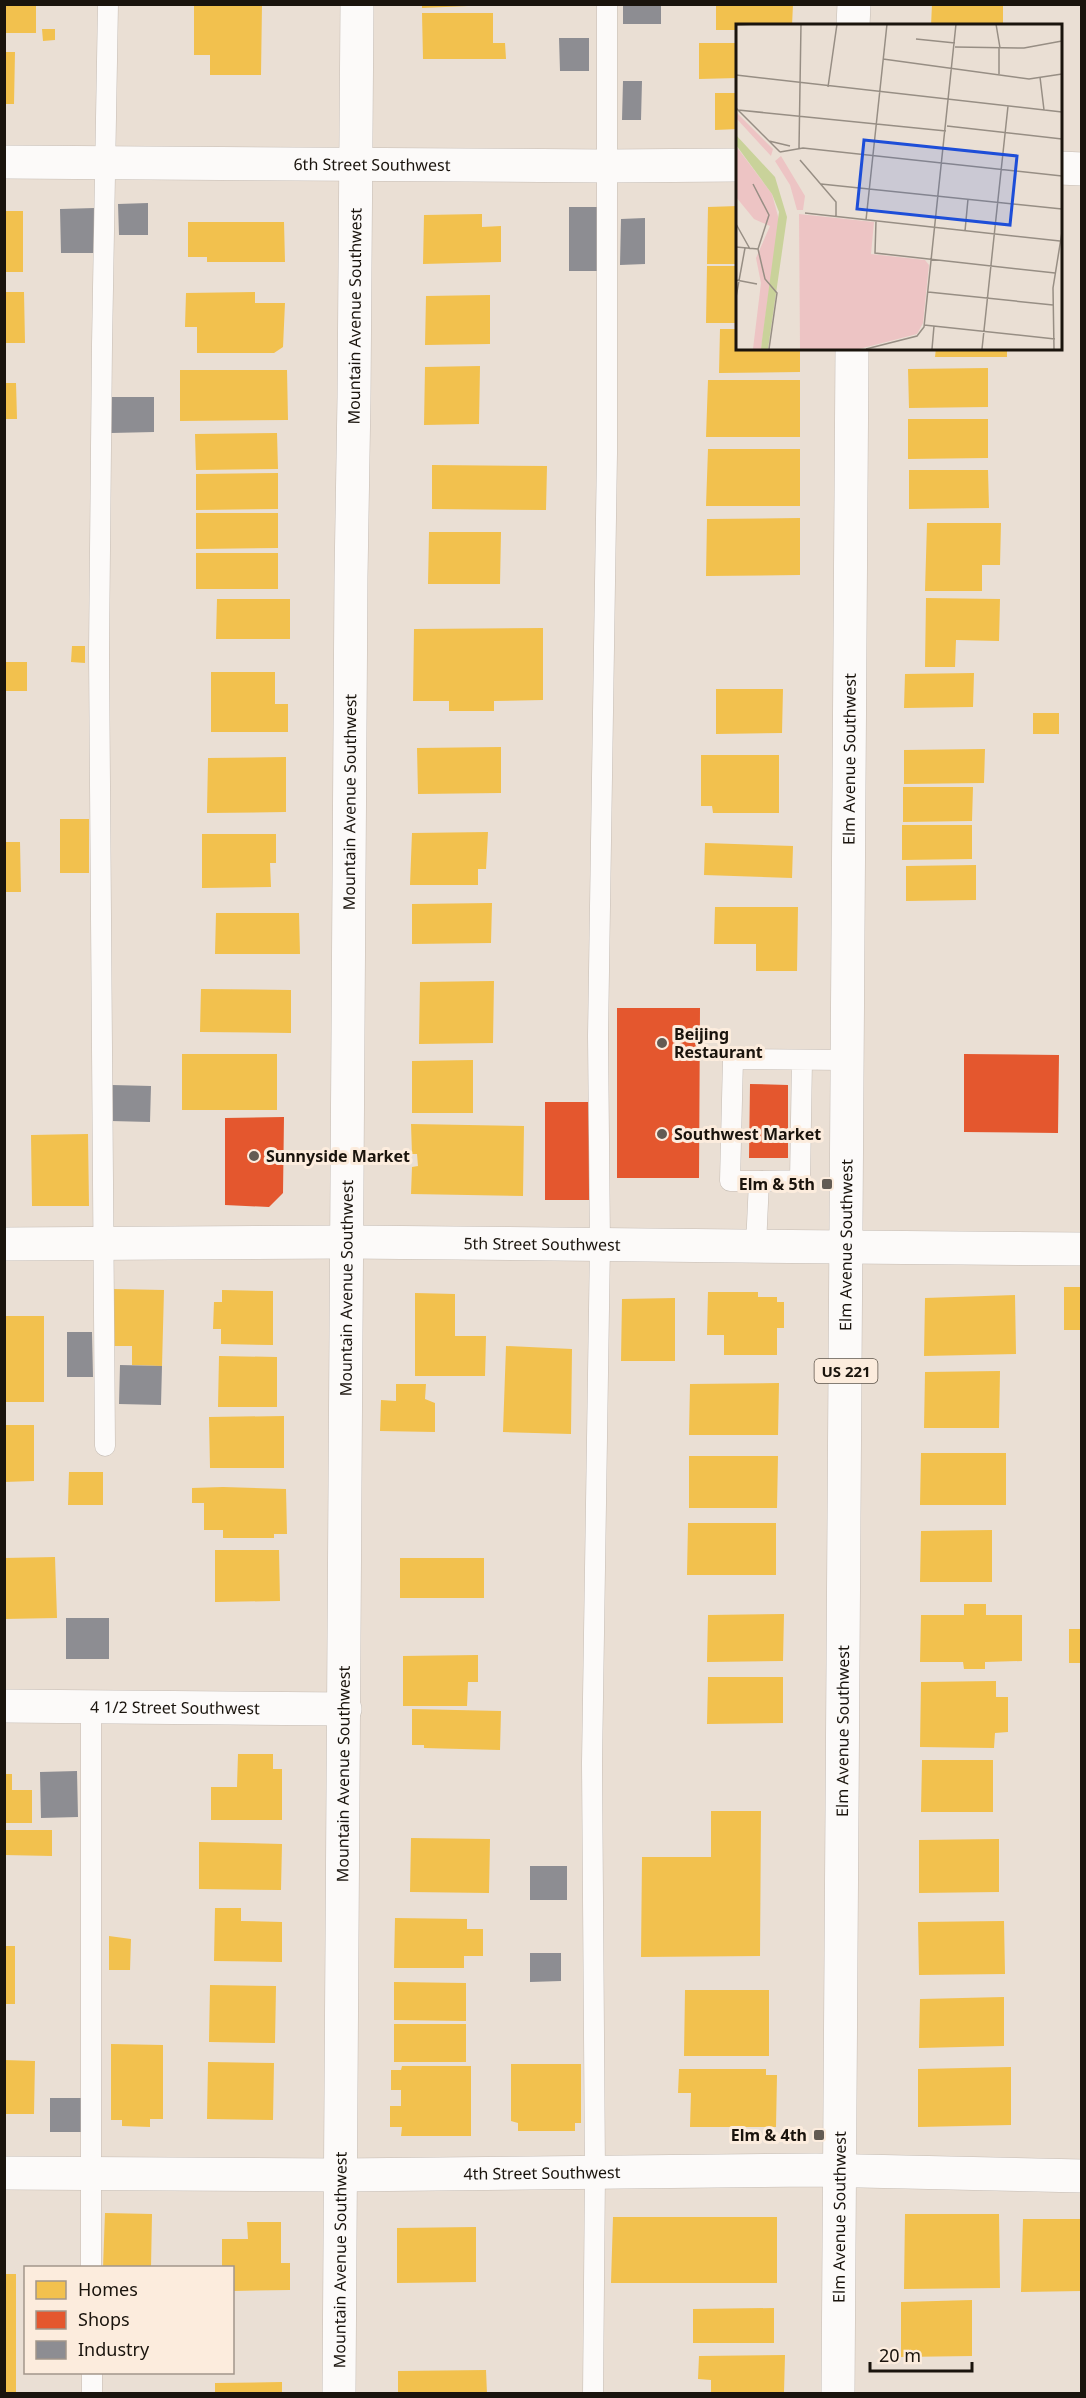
<svg xmlns="http://www.w3.org/2000/svg" width="1086" height="2398" viewBox="0 0 1086 2398" font-family="'Noto Sans',sans-serif">
	<rect width="100%" height="100%" fill="#eadfd4"/>
	<path fill="#f2c14e" d="M4,4H36V33H4Z
		M194,4H262L261,75H210V55H194Z
		M422,4H468V6L422,8Z
		M716,4H793L792,26H738V30H716Z
		M932,4H1003V26H931Z
		M422,13H493V43H505L506,59H423Z
		M42,29H55V40L43,41Z
		M699,43H738V78L699,79Z
		M4,52H15L14,104H4Z
		M715,93H738V129L715,130Z
		M738,206V264H707L708,207Z
		M4,211H23V272H4Z
		M482,214V227L501,226V262L423,264L424,215Z
		M188,222H284L285,262H207V257H188Z
		M707,266H738V323H706Z
		M4,292H24L25,343H4Z
		M255,292V303H285L283,347L274,353H197V327H185L186,293Z
		M490,295V344L425,345L426,296Z
		M720,329H738V348H800V372L719,373Z
		M936,348H1007V357H935Z
		M480,366L479,424L424,425L425,367Z
		M988,368V407L909,408L908,369Z
		M180,370H287L288,420L180,421Z
		M708,380H800V437H706Z
		M4,383H16L17,419H4Z
		M908,419H988V458L908,459Z
		M277,433L278,469L196,470L195,434Z
		M708,449H800V506H706Z
		M432,465L547,466L546,510L432,509Z
		M909,470H988L989,508L909,509Z
		M278,473V509L196,510V474Z
		M196,513H278V548L196,549Z
		M800,518V575L706,576L707,519Z
		M927,523H1001L1000,565H982V591H925Z
		M429,532H501L500,584H428Z
		M196,553H278V589H196Z
		M926,598L1000,599L999,641L956,640L955,667H925Z
		M217,599H290V639H216Z
		M543,628V700L494,701V711H449V701H413L414,629Z
		M72,646H85V663L71,662Z
		M4,662H27V691H4Z
		M211,672H275V704H288V732H211Z
		M974,673L973,707L904,708L905,674Z
		M716,689H783L782,733L716,734Z
		M1033,713H1059V734H1033Z
		M501,747V793L418,794L417,748Z
		M985,749L984,783L904,784V750Z
		M701,755H779V813H713L712,806H701Z
		M286,757V812L207,813L208,758Z
		M903,787H973L972,821L903,822Z
		M60,819H89V873H60Z
		M902,825H972V859L902,860Z
		M488,832L486,869H478V885H410L412,833Z
		M202,834H276V863H270L271,887L202,888Z
		M4,842H20L21,892H4Z
		M705,843L793,846L792,878L704,875Z
		M976,865V900L906,901V866Z
		M492,903L491,943L412,944V904Z
		M715,907H798L797,971H756V944H714Z
		M216,913H299L300,954H215Z
		M494,981L493,1043L419,1044L420,982Z
		M201,989L291,990V1033L200,1032Z
		M182,1054H277V1110H182Z
		M473,1060V1113H412V1061Z
		M411,1124L524,1126L523,1196L411,1194L412,1167L418,1166L417,1154H412Z
		M88,1134L89,1206H32L31,1135Z
		M1064,1287H1082V1330H1064Z
		M113,1289L164,1290L162,1366L132,1365V1346H111Z
		M222,1290L273,1291V1345L221,1344V1329H213L214,1302H222Z
		M708,1292H758V1297H777V1302H784V1328H777V1355H724V1335H707Z
		M415,1293L455,1294V1336H486L485,1376H415Z
		M1015,1295L1016,1354L924,1356L925,1298Z
		M675,1298V1361H621L622,1299Z
		M5,1316H44V1402H5Z
		M506,1346L572,1349L571,1434L503,1432Z
		M219,1356L277,1357V1407H218Z
		M1000,1371L999,1428H924L925,1372Z
		M779,1383L778,1435H689L690,1384Z
		M396,1384H426L425,1399L435,1403V1432L380,1431L381,1400L396,1401Z
		M284,1416V1468H210L209,1417Z
		M4,1425H34V1481L4,1482Z
		M921,1453H1006V1505H920Z
		M689,1456H778L777,1508H689Z
		M69,1472H103V1505H68Z
		M223,1487L286,1489L287,1534H274V1538H223V1530H204V1503H192V1488Z
		M688,1523H776V1575H687Z
		M992,1530V1582H920L921,1531Z
		M215,1550H279L280,1601L215,1602Z
		M55,1557L57,1618L4,1619V1558Z
		M400,1558H484V1598H400Z
		M964,1604H986V1615H1022V1661L985,1662V1669H964L963,1662H920L921,1615H964Z
		M784,1614L783,1661L707,1662L708,1615Z
		M1069,1629H1082V1663H1069Z
		M478,1655V1682H468L467,1706H403V1656Z
		M708,1677H783V1723L707,1724Z
		M996,1681V1697H1008V1732L995,1733L994,1748L920,1747L921,1682Z
		M412,1709L501,1711L500,1750L424,1748V1745H412Z
		M238,1754H273V1769H282V1820H211V1787H237Z
		M922,1760H993V1812H921Z
		M4,1774H12V1790H32V1823H4Z
		M711,1811H761L760,1956L641,1957L642,1857H711Z
		M4,1830H52V1856L4,1855Z
		M411,1838L490,1839L489,1893L410,1892Z
		M999,1839V1892L919,1893V1840Z
		M199,1842L282,1844L281,1890L199,1889Z
		M215,1908H241V1921L282,1922V1962L214,1961Z
		M395,1918L467,1919V1929H483V1956H464V1968H394Z
		M1004,1921L1005,1974L919,1975L918,1922Z
		M109,1936L131,1939L130,1970H109Z
		M4,1946H15V2004H4Z
		M394,1982L466,1983V2021L394,2020Z
		M210,1985L276,1986L275,2043L209,2042Z
		M685,1990H769V2056H684Z
		M1004,1997V2046L919,2048L920,1999Z
		M394,2024H466V2062H394Z
		M111,2044L163,2045V2119H150V2127L122,2126V2120H111Z
		M4,2060L35,2061L34,2114H4Z
		M208,2062L274,2063L273,2120L207,2119Z
		M511,2064H581V2123H575V2131H518V2123L511,2121Z
		M402,2066H471V2136H401L402,2127H390V2106H401V2090H391V2070H401Z
		M1011,2067V2125L918,2127V2069Z
		M679,2069H766V2075H777L776,2127H690L691,2093H678Z
		M105,2213L152,2214L151,2268H103Z
		M905,2214H999L1000,2288L904,2289Z
		M613,2217H777V2283H611Z
		M1023,2219H1082V2291L1021,2292Z
		M247,2222H281V2263H290V2290L232,2291V2268H222V2239H248Z
		M476,2227V2282L397,2283V2228Z
		M4,2274H16V2394H4Z
		M972,2300V2356L901,2357V2302Z
		M774,2308V2343H693V2309Z
		M785,2355L784,2392H711V2380L698,2379L699,2356Z
		M486,2370L487,2394H398V2371Z
		M282,2382V2394H215V2383Z"/>
	<path fill="#e4572e" d="M617,1008H700L699,1178H617Z
		M964,1054L1059,1055L1058,1133L964,1132Z
		M750,1084L788,1085V1158H749Z
		M545,1102H592L591,1200H545Z
		M284,1117L283,1193L269,1207L225,1205V1118Z"/>
	<path fill="#8d8d92" d="M623,4H661V24H623Z
		M559,38H589V71H560Z
		M623,81H642L641,120H622Z
		M148,203V235H119L118,204Z
		M569,207H598V271H569Z
		M95,208V253H61L60,209Z
		M645,218V264L620,265L621,219Z
		M111,397H154V432L111,433Z
		M112,1085L151,1086L150,1122L111,1121Z
		M67,1332H92L93,1377H67Z
		M120,1365L162,1366L161,1405L119,1404Z
		M66,1618H109V1659H66Z
		M77,1771L78,1817L41,1818L40,1772Z
		M530,1866H567V1900H530Z
		M530,1953H561V1981L530,1982Z
		M50,2098H82L81,2132H50Z"/>
	<g fill="none" stroke-linecap="round" stroke-linejoin="round">
		<g stroke="#c5bcb4" stroke-width="21">
			<path id="lane" d="M759,1181L800,1180L802,1060
				M756,1246L759,1181H730L733,1059L847,1060
				M105,1446L99,652L102,345L108,4
				M91,2268V1706
				M92,2372V2394
				M593,2394L595,2172L592,1763L600,1244L598,1036L607,453V4"/>
		</g>
		<g stroke="#c5bcb4" stroke-width="34">
			<g id="street">
				<path id="s1" d="M4,162L607,166L738,165"/>
				<path d="M1060,168L1082,169"/>
				<path id="s2" d="M4,1244L348,1242L847,1247"/>
				<path id="s3" d="M4,1706L345,1709"/>
				<path id="s4" d="M4,2173L341,2175L816,2170L1082,2176"/>
				<path id="s5" d="M339,2394L351,577L354,397L357,4"/>
			</g>
		</g>
		<g stroke="#c5bcb4" stroke-width="34">
			<path id="secondary" d="M847,1247L1082,1249"/>
		</g>
		<g stroke="#c5bcb4" stroke-width="34">
			<g id="primary">
				<path d="M853,26L854,4"/>
				<path id="s6" d="M838,2394L852,348"/>
			</g>
		</g>
		<use href="#lane" stroke="#fcfaf9" stroke-width="20"/>
		<use href="#street" stroke="#fcfaf9" stroke-width="33"/>
		<use href="#secondary" stroke="#fcfaf9" stroke-width="33"/>
		<use href="#primary" stroke="#fcfaf9" stroke-width="33"/>
	</g>
	<g fill="#635b53" stroke="#fcecdd" stroke-width="2">
		<circle cx="662" cy="1043" r="6"/>
		<circle cx="662" cy="1134" r="6"/>
		<circle cx="254" cy="1156" r="6"/>
		<rect x="821" y="1178" width="12" height="12" rx="3"/>
		<rect x="813" y="2129" width="12" height="12" rx="3"/>
	</g>
	<g text-anchor="middle" dominant-baseline="central" stroke-width="6" stroke-linejoin="round" paint-order="stroke">
		<rect fill="#fcecdd" stroke="#5e554b" stroke-width="1.5" x="814.5" y="1359" width="63" height="24" rx="4.5"/>
		<g font-size="15" font-weight="bold" fill="#1a140d">
			<text x="846" y="1371">US 221</text>
		</g>
		<g font-size="16" fill="#1a140d" stroke="#fcecdd">
			<text stroke="none"><textPath href="#s1" startOffset="368">6th Street Southwest</textPath></text>
			<text stroke="none"><textPath href="#s5" startOffset="2078">Mountain Avenue Southwest</textPath></text>
			<text stroke="none"><textPath href="#s6" startOffset="1635">Elm Avenue Southwest</textPath></text>
			<text stroke="none"><textPath href="#s5" startOffset="1592">Mountain Avenue Southwest</textPath></text>
			<text stroke="none"><textPath href="#s2" startOffset="538">5th Street Southwest</textPath></text>
			<text stroke="none"><textPath href="#s6" startOffset="1149">Elm Avenue Southwest</textPath></text>
			<text stroke="none"><textPath href="#s5" startOffset="1106">Mountain Avenue Southwest</textPath></text>
			<text stroke="none"><textPath href="#s3" startOffset="171">4 1/2 Street Southwest</textPath></text>
			<text stroke="none"><textPath href="#s6" startOffset="663">Elm Avenue Southwest</textPath></text>
			<text stroke="none"><textPath href="#s5" startOffset="620">Mountain Avenue Southwest</textPath></text>
			<text stroke="none"><textPath href="#s4" startOffset="538">4th Street Southwest</textPath></text>
			<text stroke="none"><textPath href="#s6" startOffset="177">Elm Avenue Southwest</textPath></text>
			<text stroke="none"><textPath href="#s5" startOffset="134">Mountain Avenue Southwest</textPath></text>
		</g>
		<g font-size="16" font-weight="bold" fill="#1a140d" stroke="#fcecdd" text-anchor="start">
			<text x="674" y="1034">Beijing<tspan x="674" dy="18">Restaurant</tspan></text>
			<text x="674" y="1134">Southwest Market</text>
			<text x="266" y="1156">Sunnyside Market</text>
			<text x="815" y="1184" text-anchor="end">Elm &amp; 5th</text>
			<text x="807" y="2135" text-anchor="end">Elm &amp; 4th</text>
		</g>
	</g>
	<g transform="translate(736 24)">
		<rect width="326" height="326" fill="#eadfd4"/>
		<path d="M0,88L37,125L35,132L0,94ZM0,122L36,170L43,196L25,325H17L25,259L20,234L34,202L18,195L0,173ZM45,132L69,172L67,186H61L54,161L39,137ZM63,190L138,198L135,230L189,236L193,241L187,299L181,310L123,325H64Z" fill="#edc4c4"/>
		<path d="M0,111L39,153L51,193L32,325H25L26,316L43,188L36,170L0,121Z" fill="#c9d29a"/>
		<path fill="none" stroke="#978e84" stroke-width="1.5" d="M260,0L264,24M0,1L20,0M180,15L219,19M219,23L288,24L326,17M147,35L293,55L326,50M263,50V24M0,51L326,88M304,53L308,86M92,63L101,0M0,84L44,128M2,86L210,107M211,102L326,115M33,117L54,122M63,124L65,0M44,128L67,124L326,152M64,136L100,178V193M17,160L33,191L22,225L29,255L41,269L33,325M85,160L326,185M69,189L324,217M130,196L151,0M140,197L139,229L319,249M0,200L14,225M229,207L232,175M0,223L22,225M0,256L21,260M192,268L317,281M0,273L9,224M188,301L319,315M130,325L181,312L188,303L220,0M196,325L198,302M246,325L272,82M318,325L317,264L326,208"/>
		<path fill="#1d4ed8" fill-opacity="0.15" stroke="#1d4ed8" stroke-width="3" d="M128,116L281,132L274,201L121,185Z"/>
		<rect width="326" height="326" fill="none" stroke="#1a140d" stroke-width="3"/>
	</g>
	<rect width="1086" height="2398" fill="none" stroke="#1a140d" stroke-width="12"/>
	<rect x="24" y="2266" width="210" height="108" fill="#fcecdd" stroke="#a2968a" stroke-width="1.5"/>
	<rect x="36" y="2281" width="30" height="18" fill="#f2c14e" stroke="#a2968a" stroke-width="1.5"/>
	<text x="78" y="2296" font-size="18" fill="#1a140d">Homes</text>
	<rect x="36" y="2311" width="30" height="18" fill="#e4572e" stroke="#a2968a" stroke-width="1.5"/>
	<text x="78" y="2326" font-size="18" fill="#1a140d">Shops</text>
	<rect x="36" y="2341" width="30" height="18" fill="#8d8d92" stroke="#a2968a" stroke-width="1.5"/>
	<text x="78" y="2356" font-size="18" fill="#1a140d">Industry</text>
	<path d="M870 2362v9h102v-9" fill="none" stroke="#1a140d" stroke-width="3"/>
	<text x="879" y="2362" font-size="18" fill="#1a140d" stroke="#fcecdd" stroke-width="4.5" paint-order="stroke">20 m</text>
</svg>
